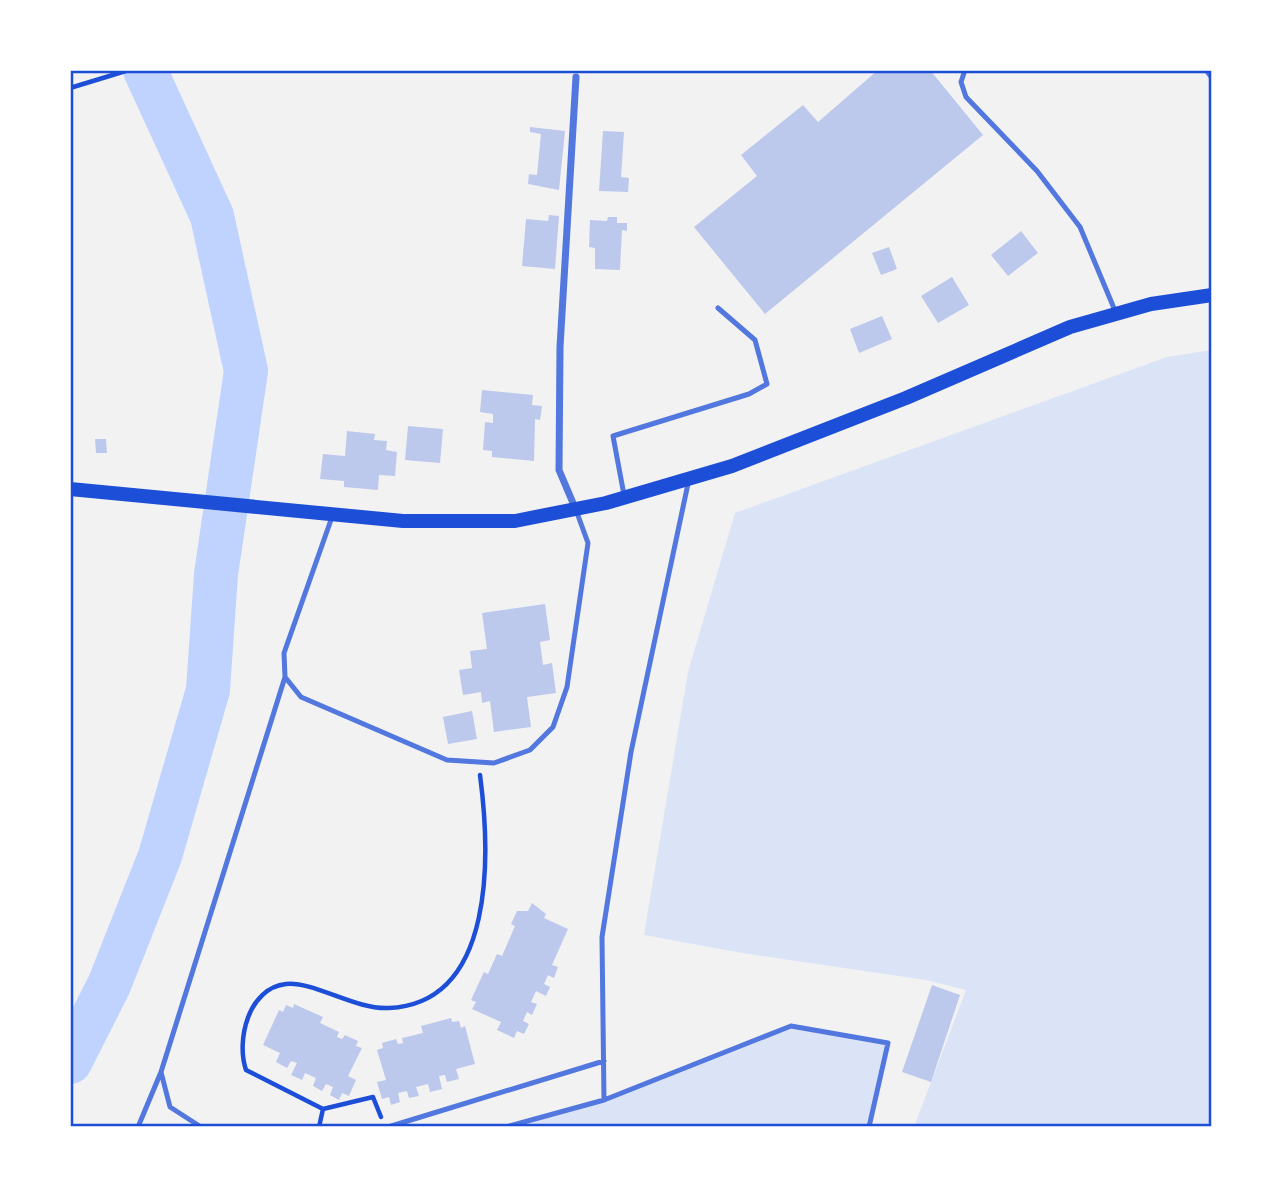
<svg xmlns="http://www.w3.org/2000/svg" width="1282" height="1197" viewBox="0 0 1282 1197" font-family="'Noto Sans',sans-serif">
	<rect width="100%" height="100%" fill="#f2f2f2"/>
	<path fill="#dbe4f7" d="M1212,350V1127H914L966,990L926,980L742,953L644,935L688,672L735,513L1167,357Z
		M791,1026L888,1043L869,1127H506L605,1100Z"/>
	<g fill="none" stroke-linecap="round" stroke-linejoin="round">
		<path stroke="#bfd3fe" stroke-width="44" d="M70,1062L109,985L160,856L208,690L216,574L246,371L212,216L145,70"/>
	</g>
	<path fill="#bdc9ec" d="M878,70H930L983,135L765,314L694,227L757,176L741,155L803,105L818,122Z
		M530,127L565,131L559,190L528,184L529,174L537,175L541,134L530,132Z
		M603,131L624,132L621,177L629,178L628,192L599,191Z
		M549,215L559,216L555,269L522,266L526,219L548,221Z
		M608,217H617V223H627V231L622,230L620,270L595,269V248L589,247L590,220L607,221Z
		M1021,231L1038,253L1008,276L991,255Z
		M889,247L897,269L881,275L872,253Z
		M952,277L969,305L938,323L921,296Z
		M882,316L892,339L859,353L850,329Z
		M482,390L533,395L532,405L542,406L540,420L535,419L534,461L492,457V451L483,450L485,422L493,423V414L480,412Z
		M408,426L443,429L440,463L405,460Z
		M347,431L375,434L374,440L387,441L386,450L397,452L395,476L379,475L378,490L344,487V481L320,479L323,454L345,456Z
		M95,439H106L107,453H96Z
		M545,604L550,640L540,642L543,665L552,663L556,693L527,697L531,727L494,732L490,701L482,703L481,692L463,695L459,670L472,668L470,651L487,649L482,613Z
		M472,711L477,739L448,744L443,717Z
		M532,903L546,914L544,918L568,929L552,965L558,967L554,978L548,975L544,984L550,987L546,996L536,991L531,1002L537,1004L532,1015L527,1012L523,1021L529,1024L524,1034L517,1031L514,1038L497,1030L501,1022L472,1009L476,1002L471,1000L484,972L488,974L497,954L502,956L515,926L511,924L517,911H528Z
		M932,985L960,995L931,1082L902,1072Z
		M294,1004L323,1017L320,1023L339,1032L337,1037L342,1039L345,1035L358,1041L356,1046L362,1048L348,1076L356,1080L349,1096L342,1093L339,1100L330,1095L333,1087L326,1084L322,1091L313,1086L316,1078L305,1073L302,1080L291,1075L297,1063L291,1061L287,1068L276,1062L280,1053L263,1045L279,1010L283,1012L286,1005L293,1008Z
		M451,1018L452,1022L459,1021L461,1028L465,1026L475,1064L456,1069L459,1079L447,1082L445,1075L439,1076L442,1089L430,1092L428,1084L416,1087L419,1096L409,1098L407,1091L398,1093L400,1102L391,1105L389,1097L382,1099L377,1082L386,1080L377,1050L383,1048L382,1043L396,1039L398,1044L403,1043L402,1038L423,1033L421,1026Z"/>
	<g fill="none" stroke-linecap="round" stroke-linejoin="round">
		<path stroke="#1d4ed8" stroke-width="4.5" d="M70,88L129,70
			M381,1117L373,1097L323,1109L246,1070C236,1041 248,988 286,984C314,981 355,1010 389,1008C497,1003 490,851 480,775
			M319,1127L323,1109"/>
		<path stroke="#5277de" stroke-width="5" d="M965,70L961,82L966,97L1037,171L1080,227L1116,313
			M1206,70L1212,78
			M624,495L613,436L749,394L767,384L755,340L718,308
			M285,677L301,697L447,760L494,763L530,750L553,727L567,687L588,543L576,510
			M161,1072L170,1107L201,1127
			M604,1100L791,1026L888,1043L869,1127
			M138,1127L161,1072L285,677L284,653L332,517
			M388,1127L604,1061
			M506,1127L604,1100L602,937L631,752L689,479"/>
		<path stroke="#5277de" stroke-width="7" d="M576,77L560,347L559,470L576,510"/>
		<path stroke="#1d4ed8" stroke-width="14" d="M70,489L403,521H515L606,503L732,466L906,398L1070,327L1151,304L1212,295"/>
	</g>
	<rect width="1282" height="1197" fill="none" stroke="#ffffff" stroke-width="144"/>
	<rect x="72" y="72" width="1138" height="1053" fill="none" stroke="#1d4ed8" stroke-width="2.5"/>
</svg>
